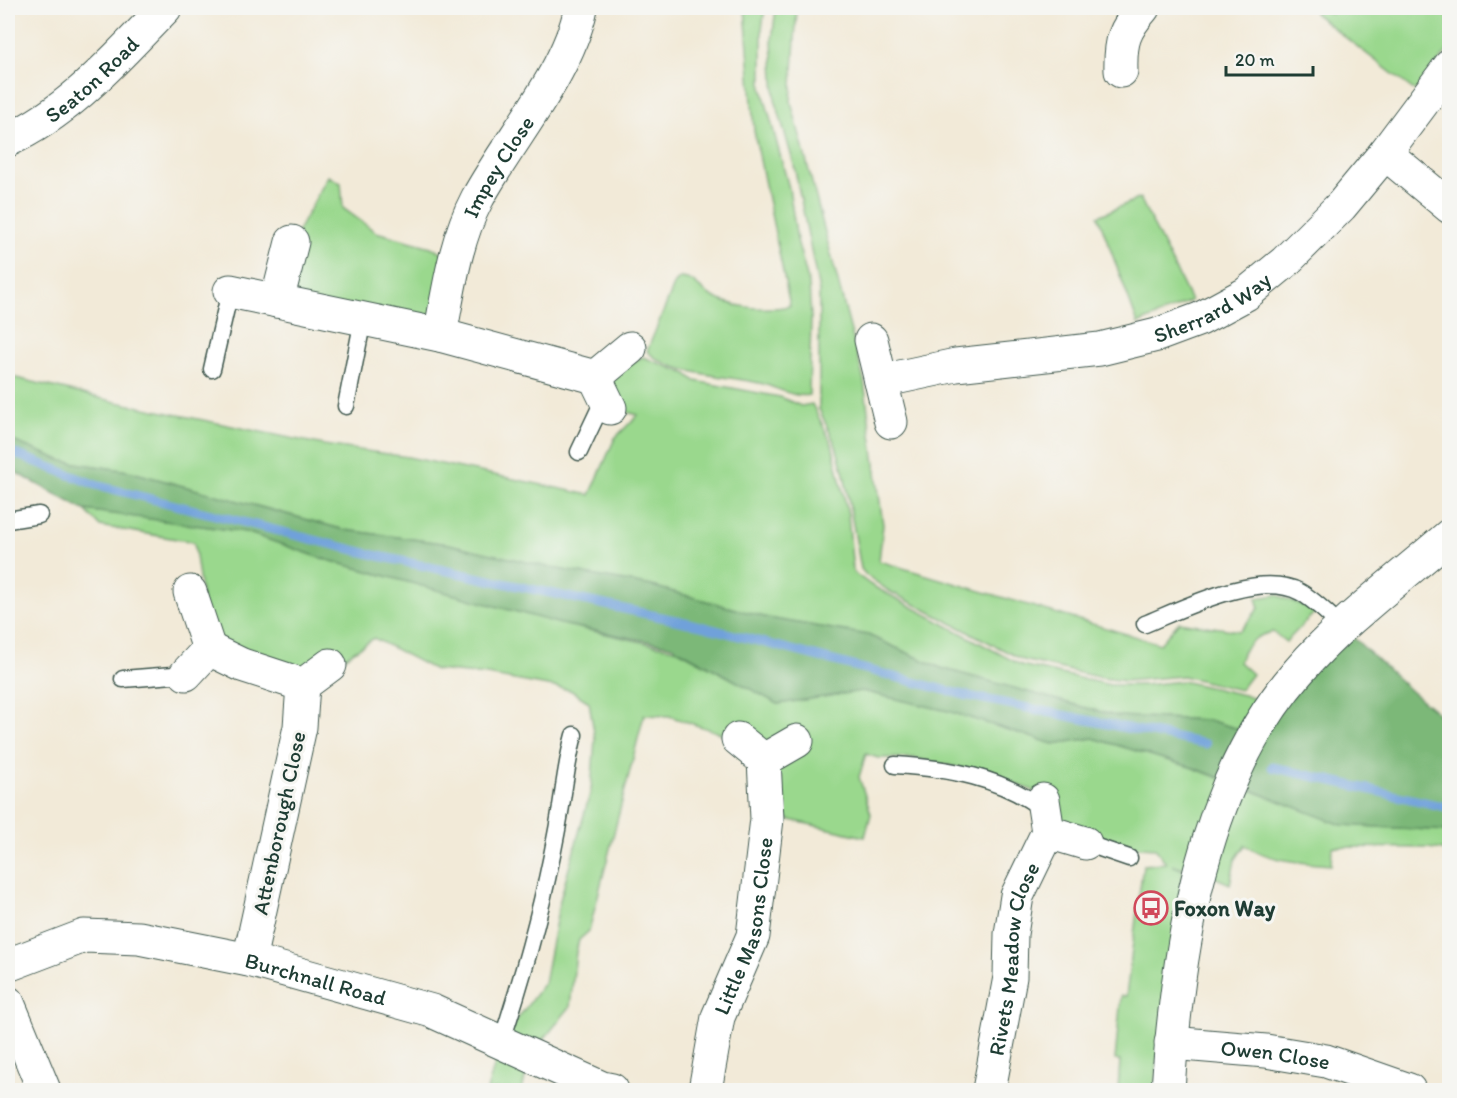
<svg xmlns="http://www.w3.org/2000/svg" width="1457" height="1098" viewBox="0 0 1457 1098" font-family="Itim,sans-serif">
	<rect width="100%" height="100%" fill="#f6f6f2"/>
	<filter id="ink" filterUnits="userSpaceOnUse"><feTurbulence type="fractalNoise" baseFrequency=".0167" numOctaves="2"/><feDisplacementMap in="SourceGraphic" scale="12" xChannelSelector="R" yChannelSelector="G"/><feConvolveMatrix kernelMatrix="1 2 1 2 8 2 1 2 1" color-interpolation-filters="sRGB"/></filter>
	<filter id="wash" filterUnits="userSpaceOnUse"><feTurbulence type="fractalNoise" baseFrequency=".008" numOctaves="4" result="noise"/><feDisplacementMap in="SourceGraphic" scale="24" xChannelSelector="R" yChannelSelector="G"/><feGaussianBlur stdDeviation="1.35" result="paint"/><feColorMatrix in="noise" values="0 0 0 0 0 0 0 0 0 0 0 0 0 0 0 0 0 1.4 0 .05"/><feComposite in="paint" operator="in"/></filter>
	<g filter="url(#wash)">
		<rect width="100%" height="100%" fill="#f2ead8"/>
		<path fill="#9ad88d" stroke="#5c8a60" stroke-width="1.5" d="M745,8H765L762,29V88L789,188L797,240L809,284L811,318L809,395C794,398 778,388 763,384C732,376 669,375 647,351L675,283L680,278C694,278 697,287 708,294C730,308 765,311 790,306L754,131Z
			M776,8H797L791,102L864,381L883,525L879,561L1160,644L1179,622L1240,631L1259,608L1256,598L1277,595L1316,611L1286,642L1273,632C1255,635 1245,645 1239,662L1252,674L1240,690L1183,676L1125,681L1102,678L1023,660L889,591L866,575L861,569L844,474L836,446L819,409V291L794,165L775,99L772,40Z
			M1318,8L1331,13L1336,8H1449V49L1415,91L1314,13Z
			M328,176L341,183L343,208L376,232L431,247L456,259L440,335L277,301L292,242Z
			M1140,198L1191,301L1138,324L1098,216Z
			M643,357L687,374L695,381L780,397L801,406L812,404L832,444L848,514L853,572L871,585L1021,665L1110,685H1145L1182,681L1244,695L1272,705L1252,733L1208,720L1116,716L941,668L868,635L768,618L652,586L552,568L449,544L345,530L128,471L63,461L8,439V376L116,402L324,445L408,457L590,495L615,438L638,415L610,408L595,377Z
			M85,510L246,532L324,559L561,624L678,650L778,704L861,691L948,711L1053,744L1093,738L1190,767L1342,825L1449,831V851L1428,848L1332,847L1331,865C1303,863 1268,861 1245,845L1235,860L1230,884L1200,871L1172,865L1183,870L1154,1090H1118L1120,1061L1115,1060L1121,996H1126L1143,865L1166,863L1155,848L1085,843L1032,790L985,773L914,758H878L866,754L859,777L871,814L865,837L786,819H767L738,739L669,716L644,715L589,931L579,940L576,952L570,1007L531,1055L522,1090H487L502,1040L544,983L560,900L591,790L595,739L589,702L570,690L487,675L435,670L374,638L303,685L209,649L194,542L100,526Z"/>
		<path fill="#7bb878" stroke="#4d7a56" stroke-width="1.5" d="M8,439L63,461L128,471L345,530L449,544L552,568L652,586L768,618L868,635L941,668L1116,716L1208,720L1252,733L1343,628L1412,692L1449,722V831L1342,825L1194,768L1093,738L1053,744L948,711L862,691L778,704L672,646L561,624L324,559L246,532L84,510L8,468Z"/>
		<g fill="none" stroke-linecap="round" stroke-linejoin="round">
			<path stroke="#6fa1da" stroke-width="9" d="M8,451L96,485L374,555L689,623L964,695L1206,744
				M1272,767L1450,808"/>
		</g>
	</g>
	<g filter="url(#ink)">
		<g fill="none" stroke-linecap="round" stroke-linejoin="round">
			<g stroke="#3f574d" stroke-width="19">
				<path id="lane" d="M212,369L230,291
					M346,406L363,319
					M579,452L605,397
					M8,520L39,515
					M1145,624C1184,608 1259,570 1300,592C1316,601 1330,616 1343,628
					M123,679L186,674
					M895,765C947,768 1002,777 1044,810
					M1085,843L1129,858
					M502,1040C524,973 543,905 556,835C563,801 565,768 574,735"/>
			</g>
			<g stroke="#3f574d" stroke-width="35">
				<g id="street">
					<path d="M1121,71C1120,41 1124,30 1143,8"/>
					<path id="s1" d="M8,140C71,111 117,57 165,8"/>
					<path d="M1385,153L1450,207"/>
					<path d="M230,291L440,335L595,377"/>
					<path d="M277,301L292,242"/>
					<path id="s2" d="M440,335C449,289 455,241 477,199C510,138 567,75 581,8"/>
					<path d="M871,340L891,422"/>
					<path id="s3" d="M881,381L956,365L1100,349L1157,335L1200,319L1246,294L1285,262L1341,206L1385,153L1450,66"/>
					<path d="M610,408L595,377L630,348"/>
					<path d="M209,649L242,665L303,685L300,727L249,960"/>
					<path d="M186,674L209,649L190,592"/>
					<path d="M303,685L330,665"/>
					<path d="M738,739L764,760L797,741"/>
					<path d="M1043,800L1048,832L1085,843"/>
					<path id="s4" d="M8,965L84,936L139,938L249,960L432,1011L602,1088L612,1090"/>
					<path d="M8,1003L44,1090"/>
					<path id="s5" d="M1171,1043L1266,1051L1326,1061L1409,1090"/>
					<path id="s6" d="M705,1090L718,1017L753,936L767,819L764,760"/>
					<path id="s7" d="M989,1090L1010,977L1011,934L1017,896L1048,832"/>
					<path d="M1168,1090C1177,950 1202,782 1298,672C1342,621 1399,579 1450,535"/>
				</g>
			</g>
			<use href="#lane" stroke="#fff" stroke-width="16"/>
			<use href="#street" stroke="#fff" stroke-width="33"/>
		</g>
	</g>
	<defs>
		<g id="bus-ring" transform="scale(1.725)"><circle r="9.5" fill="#f6f6f2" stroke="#d1495b" stroke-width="1.5"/><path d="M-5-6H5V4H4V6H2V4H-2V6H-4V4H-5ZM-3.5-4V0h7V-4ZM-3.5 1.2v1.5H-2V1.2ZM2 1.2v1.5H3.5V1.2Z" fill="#d1495b"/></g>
	</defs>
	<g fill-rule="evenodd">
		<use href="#bus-ring" x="1151" y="908"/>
	</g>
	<g text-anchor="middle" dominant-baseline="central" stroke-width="6" stroke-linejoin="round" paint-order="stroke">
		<g font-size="22" fill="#1f3d34" stroke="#f6f6f2">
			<text stroke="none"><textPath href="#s1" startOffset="104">Seaton Road</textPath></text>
			<text stroke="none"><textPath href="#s2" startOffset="180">Impey Close</textPath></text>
			<text stroke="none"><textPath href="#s3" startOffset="342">Sherrard Way</textPath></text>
			<text transform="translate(279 823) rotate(-78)">Attenborough Close</text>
			<text stroke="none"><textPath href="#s6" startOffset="170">Little Masons Close</textPath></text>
			<text stroke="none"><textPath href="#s7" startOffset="134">Rivets Meadow Close</textPath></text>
			<text stroke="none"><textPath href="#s4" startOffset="318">Burchnall Road</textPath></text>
			<text stroke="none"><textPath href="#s5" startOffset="105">Owen Close</textPath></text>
		</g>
		<g font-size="22" font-weight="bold" fill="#1f3d34" stroke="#f6f6f2" text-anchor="start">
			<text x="1174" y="908">Foxon Way</text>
		</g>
	</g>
	<rect width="1457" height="1098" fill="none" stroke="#f6f6f2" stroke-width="30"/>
	<path d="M1226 66v9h87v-9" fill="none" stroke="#1f3d34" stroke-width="3"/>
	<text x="1235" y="66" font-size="18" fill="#1f3d34" stroke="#f6f6f2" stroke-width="4.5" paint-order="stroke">20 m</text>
</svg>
